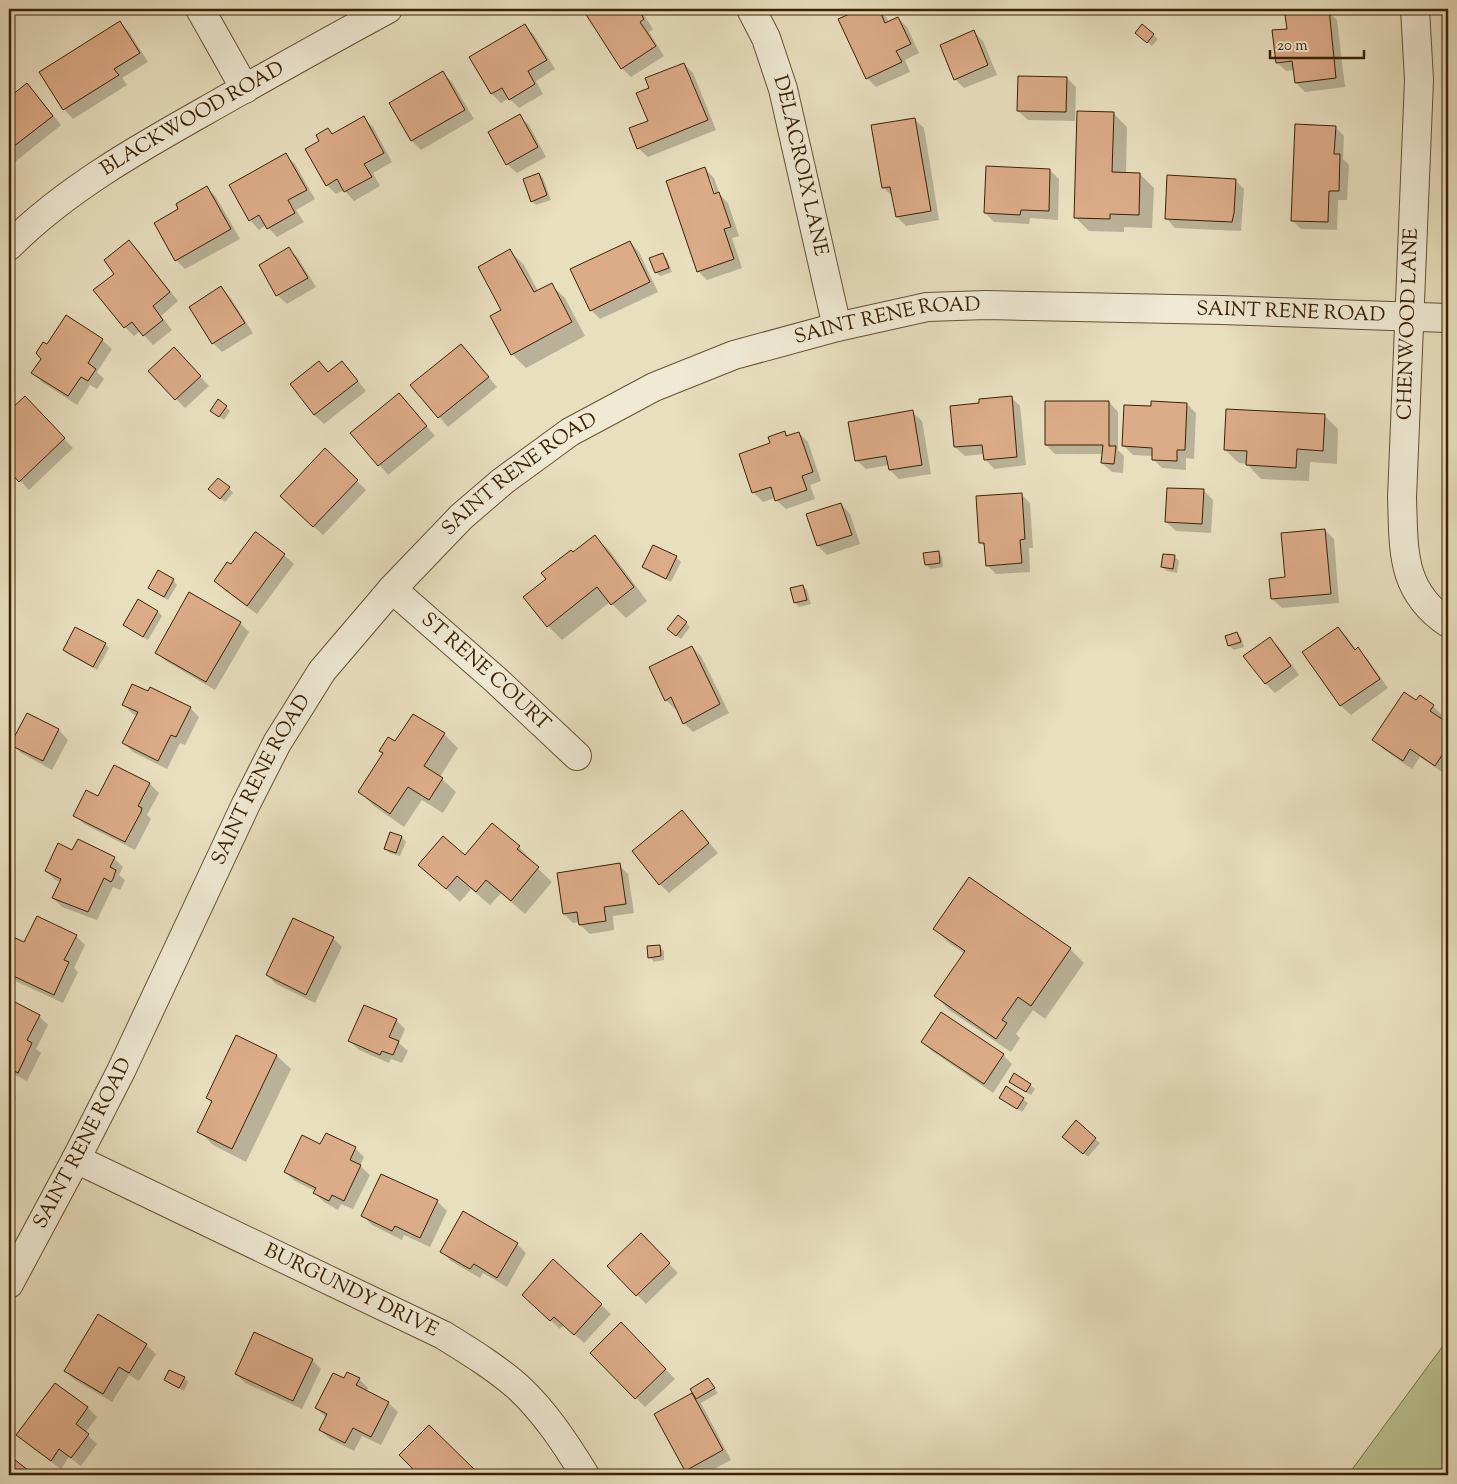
<svg xmlns="http://www.w3.org/2000/svg" width="1457" height="1484" viewBox="0 0 1457 1484" font-family="'Sorts Mill Goudy',serif">
	<rect width="100%" height="100%" fill="#e8dfbf"/>
	<filter id="stains"><feTurbulence type="fractalNoise" baseFrequency=".004" numOctaves="4"/><feColorMatrix values="0 0 0 0 .2 0 0 0 0 .09 0 0 0 0 .02 0 0 0 .5 -.17"/></filter>
	<radialGradient id="worn" r=".72"><stop offset=".6" stop-color="#630" stop-opacity="0"/><stop offset="1" stop-color="#630" stop-opacity=".3"/></radialGradient>
	<path fill="#b9c190" stroke="#7a724a" d="M1448,1339V1475H1348Z"/>
	<path fill="#0003" fill-rule="evenodd" d="M594,9H640L653,29L649,32L664,56L631,77L622,68L587,13Z
		M864,9H880L884,13L889,23L898,18L907,27L919,53L905,60L910,72L876,87L867,78L840,20Z
		M1328,11L1337,20L1345,87L1305,92L1296,83L1295,70L1286,71L1277,62Z
		M120,23L129,32L148,62L122,78L127,85L73,119L64,109L41,73Z
		M525,26L534,35L555,69L536,81L543,94L519,108L509,98L501,103L492,94L471,58Z
		M1142,26L1158,39L1152,46L1141,37Z
		M974,32L983,41L997,75L964,88L955,79Z
		M684,64L693,73L716,130L648,157L638,148L650,122L651,89Z
		M443,73L452,82L474,119L421,150L412,141L391,103Z
		M1067,78L1076,87L1075,121L1028,120L1018,111Z
		M27,85L36,94L61,125L10,166L9,164V91L13,96Z
		M1113,113L1127,127L1126,174H1140L1154,188L1152,228L1124,227V232L1089,231L1075,217Z
		M519,116L529,125L546,157L517,173L507,164Z
		M363,118L373,127L392,162L373,173L380,186L354,201L344,190L336,194L327,185L320,141L328,130L333,135Z
		M914,119L924,128L939,220L906,226L897,217L893,197L883,187Z
		M1335,127L1344,136L1343,159L1349,165L1347,200H1338L1337,230L1301,229L1292,220Z
		M285,155L295,164L315,199L296,210L304,222L277,237L266,225L259,230L250,220L231,186Z
		M705,169L714,178L720,195L728,203L739,236L732,238L742,268L707,280L698,271ZM707,178H710L717,199L715,200Z
		M1050,170L1059,179L1058,220L1030,218L1029,224L994,222L985,213Z
		M539,174L543,178L551,200L536,205L532,201Z
		M1235,180L1244,189L1241,231L1175,228L1166,218Z
		M207,188L216,197L240,239L185,269L176,260L180,209Z
		M129,241L138,250L178,301L161,316L172,330L153,345L140,331L134,336L125,327L116,274Z
		M630,242L639,252L658,292L600,319L591,310Z
		M289,249L298,258L316,287L287,304L277,295L260,265Z
		M510,251L524,265L538,291L551,285L565,298L585,336L526,368L512,354L503,311Z
		M662,254L667,259L672,272L660,276L656,272Z
		M221,288L230,297L253,333L222,352L213,343Z
		M66,317L102,340L112,349L97,372L104,379L97,389L90,385L77,405L42,382L33,373L42,359L47,346Z
		M461,345L497,387L448,427L412,385Z
		M183,358L209,386L185,408L149,371Z
		M319,363L329,373L342,363L351,372L366,391L324,424L314,415Z
		M399,394L435,436L388,475L352,433Z
		M24,397L73,448L29,490L9,469V412Z
		M1011,397L1020,406L1026,465L994,469L985,459L984,454L965,456L955,447L980,404Z
		M1109,402L1118,412V450L1124,456L1123,473L1112,472L1102,463L1103,454H1055L1046,445Z
		M1187,404L1196,413L1194,459L1186,458V470L1162,468L1153,459V456L1133,455L1124,446L1152,408Z
		M226,407L230,411L224,420L211,411Z
		M912,412L922,421L931,474L899,479L890,470L889,465L866,469L856,460Z
		M1324,415L1338,429L1337,464L1310,462L1309,481L1261,479L1247,464L1239,463L1225,450Z
		M784,433L788,437L799,433L808,442L821,481L810,485L815,499L786,509L776,500L775,498L763,502L754,493L740,454L772,444Z
		M325,450L366,490L323,535L290,505Z
		M229,488L233,493L225,502L214,493Z
		M1204,491L1213,500L1211,533L1176,531L1166,522Z
		M1021,494L1030,503L1033,548H1029L1030,572L996,574L987,565L986,548L980,542Z
		M841,504L850,514L860,544L827,555L818,546Z
		M1325,530L1334,539L1339,603L1282,608L1272,599L1286,578Z
		M255,533L284,555L294,564L257,614L224,590L215,580L231,566Z
		M595,537L609,550L647,601L626,618L610,602L562,640L548,626L525,597L548,579L573,554Z
		M654,546L676,557L681,562L671,582L648,571L644,566Z
		M938,552L942,557L943,567L930,569L926,564Z
		M1175,557L1179,561L1177,573L1167,571L1162,567Z
		M173,580L177,585L168,600L154,592L150,588Z
		M803,586L807,590L811,604L799,607L795,602Z
		M138,601L158,612L162,616L148,640L129,629L124,624Z
		M240,623L249,632L215,690L166,661L157,652Z
		M686,623L690,627L681,639L673,633Z
		M1338,628L1347,637L1356,650L1358,649L1367,658L1388,688L1351,715L1341,706L1304,652Z
		M1236,633L1241,637L1244,647L1234,650L1229,646L1226,636Z
		M1269,638L1279,647L1299,675L1275,693L1266,684L1245,657Z
		M105,644L109,648L97,670L68,654L64,650Z
		M692,647L701,656L729,713L693,732L684,723L677,708L675,709L666,700Z
		M1416,702L1433,706L1442,715L1440,719L1448,724V769L1445,774L1420,757L1412,769L1383,749L1374,740Z
		M124,705L190,708L199,717L185,745L180,743L167,769L133,752L124,743L138,716L133,714Z
		M28,714L59,730L68,740L52,770L21,753L12,744Z
		M414,716L444,734L458,748L440,777L456,792L443,813L422,800L404,827L374,806L360,792L384,754L381,751L396,743Z
		M115,766L150,784L159,793L147,815L151,819L150,821L135,850L84,824L75,815L99,798Z
		M682,811L718,853L669,893L660,884Z
		M391,833L402,837L406,842L400,856L390,853L385,848Z
		M519,847L532,861L531,862L552,882L525,914L501,893L490,905L471,889L460,902L420,865Z
		M73,852L114,858L123,867L119,875L125,880L120,890L113,887L97,920L62,907L53,898L60,882L55,880L46,871Z
		M619,865L628,874L634,913L613,916L614,930L590,934L580,925V922L573,923L564,914Z
		M935,929L1070,949L1084,963L1045,1019L1033,1010L1016,1034L1020,1038L1011,1052L949,1010L936,996L965,954L948,942Z
		M9,936L25,944L76,936L85,945L74,968L78,972L63,1003L9,978Z
		M333,938L342,947L315,1003L276,984L267,975Z
		M659,946L664,951V960L654,962L650,957Z
		M9,1000L39,1016L48,1025L36,1049L41,1053L27,1081L9,1072Z
		M942,1014L1003,1055L1012,1064L993,1093L932,1051L923,1042Z
		M396,1020L405,1029L399,1043L408,1051L402,1063L391,1059L389,1063L359,1050L349,1040Z
		M237,1037L277,1056L291,1069L246,1162L213,1145L199,1131L213,1103L208,1098Z
		M1014,1075L1030,1085L1035,1089L1031,1095L1015,1086L1010,1082Z
		M1007,1088L1028,1103L1022,1112L1001,1098Z
		M9,1089L16,1097L9,1113Z
		M1095,1139L1100,1143L1088,1157L1068,1141Z
		M321,1146L355,1148L364,1157L360,1166L370,1175L353,1209L341,1204L338,1210L324,1202L315,1193V1191L295,1181L285,1172Z
		M412,1189L437,1201L447,1211L430,1247L404,1235L402,1240L372,1225L363,1216Z
		M641,1235L678,1273L646,1304L609,1266Z
		M517,1244L526,1253L507,1287L483,1273L480,1278L451,1261L442,1252Z
		M553,1261L611,1314L584,1343L564,1325L560,1329L533,1304Z
		M621,1324L675,1379L645,1407L592,1353Z
		M146,1345L156,1354L139,1381L129,1375L112,1402L75,1380L66,1371Z
		M312,1360L321,1369L302,1409L245,1383L236,1374Z
		M184,1378L188,1382L184,1391L170,1384L165,1380Z
		M359,1379L368,1388L366,1392L388,1403L398,1412L381,1445L362,1436L354,1451L330,1439L320,1430L326,1418L317,1408Z
		M708,1380L718,1393L701,1403L731,1460L703,1475H691L686,1470L656,1414L692,1395L697,1400L692,1389Z
		M55,1384L88,1408L97,1417L85,1433L97,1444L81,1466L69,1457L61,1469L27,1444L18,1435Z
		M429,1427L478,1475H421L400,1455Z
		M270,1470L280,1475H268Z"/>
	<path fill="#dcab88" stroke="#3b2203" d="M592,9H638L644,19L640,22L656,46L621,69L585,13Z
		M861,9H879L885,23L898,17L911,44L896,51L902,62L866,79L838,19Z
		M1329,9L1336,78L1295,83L1292,61L1276,63L1272,30L1287,29L1285,15Z
		M120,21L140,53L114,69L119,75L63,110L39,72Z
		M525,24L547,60L528,71L535,84L509,100L502,88L491,94L469,57Z
		M1142,24L1154,34L1147,43L1135,33Z
		M974,30L988,65L954,80L940,45Z
		M684,63L708,120L637,149L629,128L648,121L636,93L649,88L645,78Z
		M443,71L465,110L411,141L389,103Z
		M1018,76L1067,77L1066,112L1017,111Z
		M27,83L53,116L9,150V91L12,95Z
		M1077,111L1114,112L1112,172L1140,173L1139,215L1110,214V219L1074,218Z
		M520,114L538,147L506,165L488,132Z
		M364,116L384,153L364,164L372,177L344,192L337,179L326,186L305,149L319,141L316,135L328,128L332,134Z
		M915,118L931,211L896,217L890,187L882,188L871,125Z
		M1295,124L1336,126L1334,154H1340L1339,191H1329L1328,222L1291,221Z
		M286,153L307,190L288,200L295,213L267,229L259,215L249,221L229,185Z
		M986,166L1050,169L1049,211L1021,210L1020,215L984,213Z
		M705,167L714,194L719,192L731,227L724,229L734,259L697,272L666,181Z
		M539,173L547,195L531,202L523,179Z
		M1167,175L1236,179L1234,213L1232,222L1165,219Z
		M207,186L231,229L175,261L154,223L178,209L176,204L179,202Z
		M129,240L170,292L153,306L163,320L143,336L132,322L124,328L93,290L114,274L104,260Z
		M630,241L650,282L590,311L570,269Z
		M289,247L308,278L276,296L259,265Z
		M510,249L534,292L552,283L572,322L511,355L490,316L501,310L478,267Z
		M663,253L669,268L655,273L649,258Z
		M221,286L245,323L212,344L189,307Z
		M66,315L103,339L88,363L96,369L88,381L81,377L68,396L31,373L41,359L36,353L43,342L47,344Z
		M461,344L489,377L438,418L410,385Z
		M174,347L201,376L175,400L148,371Z
		M319,361L328,372L342,361L358,381L314,415L290,384Z
		M399,393L427,426L378,466L350,433Z
		M25,396L65,438L19,482L9,471V411Z
		M1012,396L1017,457L984,460L982,445L954,447L950,406L979,403V399Z
		M218,399L227,406L219,417L210,411Z
		M1045,401H1109V446H1116L1114,464L1101,463L1103,445H1045Z
		M1151,401L1187,403L1185,450H1177V461L1152,460V448L1122,446L1124,405L1151,406Z
		M1226,409L1325,414L1323,451L1297,449L1296,468L1246,465L1247,451L1224,450Z
		M913,410L922,465L889,470L886,456L855,461L848,422Z
		M785,431L786,436L799,432L813,472L802,476L807,490L775,501L771,487L752,493L739,454L770,443L768,437Z
		M325,448L358,480L313,527L280,496Z
		M218,478L230,487L220,499L208,489Z
		M1167,488L1204,489L1202,524L1165,522Z
		M1022,493L1025,539L1020,540L1022,563L986,566L984,543H979L976,496Z
		M841,503L852,535L817,546L806,514Z
		M1325,529L1331,594L1271,599L1269,579L1285,577L1281,533Z
		M256,532L285,554L247,606L214,581L227,562L231,564L255,532Z
		M595,535L634,587L611,605L597,587L547,627L523,597L546,579L541,573L571,550L573,552Z
		M653,545L677,556L666,579L642,567Z
		M939,551L940,563L925,565L923,553Z
		M1163,554L1175,555L1173,569L1161,567Z
		M158,570L174,579L164,597L148,588Z
		M803,585L807,600L794,603L790,588Z
		M189,592L241,622L206,682L155,653Z
		M138,599L158,611L143,637L123,625Z
		M678,615L687,622L676,636L667,629Z
		M75,627L106,643L93,667L63,650Z
		M1338,627L1355,650L1358,647L1380,679L1340,706L1302,652Z
		M1237,632L1241,642L1228,646L1225,636Z
		M1270,637L1291,666L1265,684L1243,656Z
		M692,646L720,704L683,724L671,697L665,701L649,667Z
		M132,684L148,691L150,687L191,707L176,737L171,735L158,761L122,743L138,712L122,705Z
		M1404,692L1416,700L1420,695L1434,705L1430,711L1448,723V746L1435,766L1410,749L1403,761L1372,740Z
		M27,713L59,729L43,761L10,745Z
		M413,714L445,733L424,766L443,778L429,800L408,787L390,814L358,792L383,753L379,751L388,737L395,741Z
		M114,765L150,783L138,806L142,808L141,812L125,842L73,816L86,790L98,796Z
		M682,810L709,843L659,885L632,851Z
		M492,823L520,846L517,849L539,867L511,901L486,880L476,892L457,876L446,889L418,865L443,836L465,855Z
		M390,832L402,836L396,853L384,849Z
		M78,839L115,857L110,867L116,870L113,879L111,882L104,878L88,912L52,898L61,879L45,871L58,843L72,850Z
		M620,863L626,904L604,907L606,921L579,925L577,912L563,914L557,873Z
		M969,877L1071,948L1031,1006L1018,997L1002,1020L1007,1023L996,1039L934,996L965,951L933,929Z
		M37,916L77,935L64,960L69,962L54,995L9,974V935L24,942Z
		M293,918L334,937L306,995L266,975Z
		M660,945L661,956L648,958L647,946Z
		M9,999L40,1015L27,1040L32,1043L18,1073L9,1068Z
		M364,1005L397,1019L389,1037L399,1041L393,1055L382,1051L380,1055L348,1041Z
		M941,1012L1004,1054L984,1084L921,1042Z
		M236,1035L277,1055L232,1149L197,1132L212,1101L206,1098Z
		M1014,1073L1031,1084L1026,1092L1009,1082Z
		M1006,1086L1024,1098L1017,1109L999,1098Z
		M1076,1120L1096,1138L1083,1154L1062,1137Z
		M326,1133L356,1147L350,1160L361,1165L344,1201L332,1195L329,1201L313,1193L316,1188L284,1172L302,1135L320,1144Z
		M381,1174L438,1200L420,1238L395,1226L392,1231L361,1216Z
		M463,1211L518,1243L497,1278L474,1264L470,1269L440,1252Z
		M641,1233L670,1263L636,1296L607,1266Z
		M553,1259L602,1304L574,1335L554,1317L550,1321L522,1295Z
		M98,1314L147,1344L129,1373L119,1367L103,1394L64,1371Z
		M621,1322L666,1369L635,1399L590,1353Z
		M254,1332L313,1359L293,1401L235,1374Z
		M169,1370L185,1377L179,1388L164,1380Z
		M347,1372L360,1378L356,1385L389,1402L371,1437L353,1428L345,1443L319,1430L327,1414L315,1408L333,1373L344,1378Z
		M708,1378L715,1388L696,1399L690,1389Z
		M55,1383L88,1407L76,1424L89,1434L71,1458L59,1449L51,1461L16,1435Z
		M692,1393L723,1450L685,1471L654,1414Z
		M429,1425L476,1471L472,1475H419L399,1455Z
		M9,1455L34,1475H9Z"/>
	<g fill="none" stroke-linecap="round" stroke-linejoin="round">
		<g stroke="#665132" stroke-width="30">
			<g id="street">
				<path d="M200,9L245,89"/>
				<path id="s1" d="M751,9L766,38L783,89L837,327"/>
				<path d="M1415,9L1419,80L1402,498C1404,550 1400,590 1448,623"/>
				<path id="s2" d="M9,246C67,188 141,147 212,107C270,74 329,41 388,9"/>
				<path id="s3" d="M392,589L496,680L577,756"/>
				<path id="s4" d="M76,1159L443,1335C469,1351 495,1367 518,1387C545,1412 566,1444 585,1475"/>
				<path id="s5" d="M9,1284L76,1159L121,1071L246,804L277,743L322,671L392,589L461,517L503,481L570,432L654,387L734,355L837,327L927,307L986,305L1222,310L1448,318"/>
			</g>
		</g>
		<use href="#street" stroke="#f0ead5" stroke-width="28"/>
	</g>
	<g text-anchor="middle" dominant-baseline="central" stroke-width="4" stroke-linejoin="round" paint-order="stroke">
		<g font-size="20" fill="#3b2203" stroke="#f0ead5">
			<text stroke="none"><textPath href="#s2" startOffset="224">BLACKWOOD ROAD</textPath></text>
			<text stroke="none"><textPath href="#s1" startOffset="165">DELACROIX LANE</textPath></text>
			<text stroke="none"><textPath href="#s5" startOffset="1779">SAINT RENE ROAD</textPath></text>
			<text stroke="none"><textPath href="#s5" startOffset="1374">SAINT RENE ROAD</textPath></text>
			<text transform="translate(1409 324) rotate(-88)">CHENWOOD LANE</text>
			<text stroke="none"><textPath href="#s5" startOffset="969">SAINT RENE ROAD</textPath></text>
			<text stroke="none"><textPath href="#s3" startOffset="125">ST RENE COURT</textPath></text>
			<text stroke="none"><textPath href="#s5" startOffset="564">SAINT RENE ROAD</textPath></text>
			<text stroke="none"><textPath href="#s5" startOffset="159">SAINT RENE ROAD</textPath></text>
			<text stroke="none"><textPath href="#s4" startOffset="305">BURGUNDY DRIVE</textPath></text>
		</g>
	</g>
	<rect width="1457" height="1484" fill="none" stroke="#e8dfbf" stroke-width="30"/>
	<rect x="10" y="10" width="1437" height="1464" fill="none" stroke="#3b2203" stroke-width="2.5"/>
	<rect x="15" y="15" width="1427" height="1454" fill="none" stroke="#3b2203"/>
	<path d="M1270 50v8h94v-8" fill="none" stroke="#3b2203" stroke-width="2.5"/>
	<text x="1277" y="50" font-size="15" fill="#3b2203" stroke="#f0ead5" stroke-width="4" paint-order="stroke">20 m</text>
	<rect width="100%" height="100%" filter="url(#stains)"/>
	<rect width="100%" height="100%" fill="url(#worn)"/>
</svg>
